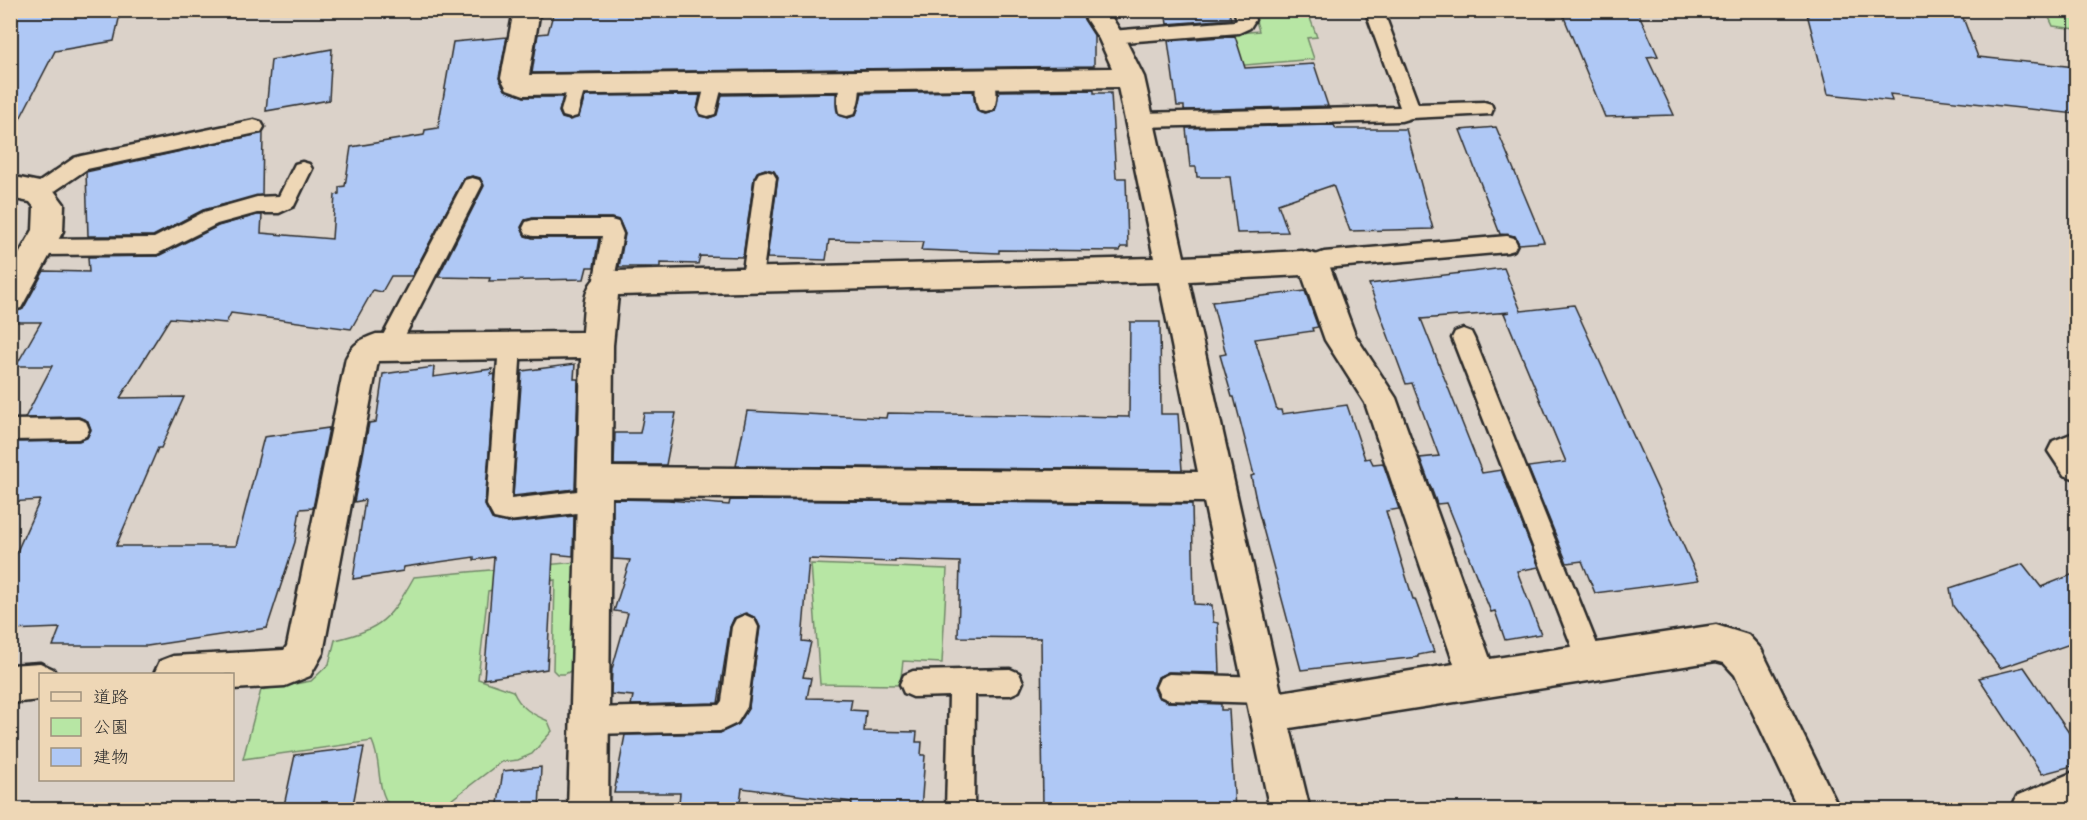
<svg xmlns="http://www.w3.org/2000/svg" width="2087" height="820" viewBox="0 0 2087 820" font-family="'Indie Flower','Klee One',sans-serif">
	<rect width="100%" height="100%" fill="#dbd2c9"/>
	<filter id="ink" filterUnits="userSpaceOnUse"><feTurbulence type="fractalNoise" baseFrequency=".0167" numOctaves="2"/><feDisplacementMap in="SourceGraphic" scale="12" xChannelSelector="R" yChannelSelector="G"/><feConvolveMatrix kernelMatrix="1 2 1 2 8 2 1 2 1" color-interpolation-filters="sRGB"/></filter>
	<g filter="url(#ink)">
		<path fill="#b7e6a4" stroke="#718868" stroke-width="1.5" d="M1307,10L1317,37L1307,38L1314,59L1213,68L1208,36L1259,31L1253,11Z
			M2046,11H2076V29L2053,26Z
			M577,562L576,668L565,674H557L553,670L555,580L488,591L478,679L513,691C520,708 532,714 548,721L552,731L532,754L518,760L501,762L439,809H391C374,784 383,766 372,741L243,759L261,690L311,681L329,664L335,640C381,630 391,618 414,577Z
			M811,564L947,569L942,663L903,661L900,685L820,684Z"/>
		<path fill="#afc8f5" stroke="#2b2b2b" stroke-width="1.5" d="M10,10H121L114,41L55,51L10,138Z
			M560,10H1078L1094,35V66L532,73L538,34L548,33L553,14H558Z
			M1165,10H1228L1231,19L1167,24Z
			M1561,10H1637L1658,56L1647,57L1674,115L1605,117Z
			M1806,10H1960L1978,57L2076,67V114L1890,94L1892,101L1828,94Z
			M1235,36L1245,68L1314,64L1328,106L1184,110V106H1177L1168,41Z
			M507,37L499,78L505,90L524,97H563L559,112L562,118L569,120L579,117L585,96L700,95L697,110L700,116L709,118L717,115L722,95L836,93L838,115L848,118L856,115L862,93L973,91L977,111L985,114L995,111L999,91L1094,90V93H1111L1116,178H1126L1128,247H1121L1120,251L999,250V253L921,250L923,242L829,240L826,260L767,258L778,178L774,171L765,169L757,172L754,178L743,257L700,256L698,264L660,263V267H619L625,234L619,220L611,218H533L525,220L521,227L525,236L533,238H599L594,267H587L584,279L489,281L490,278L438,277L484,186L480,178L473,176L464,178L412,276H391L382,292L373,290L351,329L231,313L226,323L170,318L120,398L184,397L161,448H158L116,546H236L264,437L329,428L313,508L300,509L295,542L267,628L147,646H53L60,628L10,630V567L40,500L10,502V446L13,442L79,441L87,438L91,430L88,421L79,417L25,418L52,366H16L41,322H10V313L23,309L44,271L89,272L88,257L158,256L218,226L257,215H262L261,233L332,239L335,195L339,194V187L345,186L351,147L424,135L425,130L438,128L453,42Z
			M332,49L329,100L266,111L271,60Z
			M1334,125L1336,129H1406L1433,229L1350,231L1333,185L1278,204L1288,232L1237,233L1230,177H1197L1196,167H1190L1186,128Z
			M1496,127L1544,242L1519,244L1515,236L1500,234L1460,130Z
			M263,133L262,195L203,210L153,236H88L86,172Z
			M1504,268L1521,311L1574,305L1699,580L1595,593L1582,561L1567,563L1528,467L1566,462L1504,313L1510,312L1421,319L1482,473L1501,470L1539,567L1517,571L1541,634L1505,640L1495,611L1491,612L1447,503L1437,504L1420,458L1439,456L1412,383L1406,384L1369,284Z
			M1305,291L1318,327L1312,328L1313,331L1255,339L1277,410H1281L1282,414L1347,405L1365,459L1370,458L1373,464L1383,463L1399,509L1386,511L1413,599H1415L1434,652L1418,655V657L1301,670L1258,510L1251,476L1254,475L1234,397H1232L1220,355L1226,354L1212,302Z
			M1130,322H1160L1161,414H1178L1182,470L736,466L747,411L886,418L887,413L1129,417Z
			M575,364L574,379H578L575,489L513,496L522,371Z
			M434,367L433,377L492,369L491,375L495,374L485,505L492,519L508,523L574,516L573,556L553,554L547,669L484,679L494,557L474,560V557L404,567L403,571L353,579L365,500L354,502L369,423L376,422L383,374Z
			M644,413H676L666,465H614L615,433H640Z
			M613,499L668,500L729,505L730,500L1192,504L1194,604L1212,605L1213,622L1218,623L1220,673L1168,672L1158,677L1154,688L1158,697L1168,702L1221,704V710H1229L1235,810H1043L1041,638L958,637L960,562L895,560V562L809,559L802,641L811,642L803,677L811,678L807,698L852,699L850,710L866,711L864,731L917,732L916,742H922L921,755H925L921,810H851L852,802L742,788L740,802L679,803L680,793H614L625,735L720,733L739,724L749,707L760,627L756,618L746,613L734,618L730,627L718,703L631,705L633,696L611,694L612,669L628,613L614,611L630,560L613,559Z
			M2023,564L2041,587L2076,573V642L2000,668L1953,606L1950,588Z
			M2024,667L2076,743V765L2042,774L1979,678Z
			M364,747L352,810H283L295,755Z
			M541,767L539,810H497L503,771Z"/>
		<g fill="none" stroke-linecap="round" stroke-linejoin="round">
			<g stroke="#2b2b2b" stroke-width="5">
				<path id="service" d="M1234,10H1252L1255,20L1250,28L1239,33L1111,43L1105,41L1102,37L1105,33L1111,31L1235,21L1237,20Z
					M1365,10H1383L1418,104L1484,102L1491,104L1493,109L1491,114L1411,118L1401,121L1139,127L1132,125L1129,120L1132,115L1139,113L1400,107Z
					M986,72L993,74C997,83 998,101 993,110L986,112L979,110C974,101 975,83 979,74Z
					M851,73L858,75C862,85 859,105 854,114L847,116L840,114C835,105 839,85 844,75Z
					M714,75L721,77L723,82L715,114L708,116L701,114L699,109L707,77Z
					M577,77L584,79L586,84L577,116L570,118L563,116L561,111L570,79Z
					M254,120L261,122L264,127L261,132L87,169L46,197L39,200L32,197L29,192L32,187L74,158L81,156Z
					M302,162L309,164L312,169L294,206L279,213H257L217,224L157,254L40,255L33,253L30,247L33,241L40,239L154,238L204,212L257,197L279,196L295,164Z
					M766,171L773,173L776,178L762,278L759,284L752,286L745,284L742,278L756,178L759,173Z
					M472,178L479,180L482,185L396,353L388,356L380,353L377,347L380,341L465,180Z
					M533,220H611L618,222L623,234L614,279L618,286L614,292L607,294L600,292L594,279L602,236H533L526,234L523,228L526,222Z
					M1507,236L1514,238L1517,244L1514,250L1507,252L1325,268L1311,273L1304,271L1301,265L1304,259L1324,252Z
					M1463,329L1471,332L1474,338L1604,662L1600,671L1591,674L1582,671L1578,662L1452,338L1455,332Z
					M510,337L518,340L521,346L511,499L594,489L602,493L606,500L602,507L594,511L508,521L494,518L487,505L499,346L502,340Z
					M78,419L86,422L89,429L86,436L78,439L10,440V420Z
					M745,615L754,619L758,627L747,707L737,723L720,731L590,734L581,730L577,721L581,712L590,708L719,705L722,701L732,627L736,619Z
					M1010,669L1019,673L1023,682L1019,691L1010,695H975L974,810H946L949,696L913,697L904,693L900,684L904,675L913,671Z
					M1169,674L1262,677L1271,681L1275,690L1271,699L1262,703L1169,700L1160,696L1156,687L1160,678Z"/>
			</g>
			<g stroke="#2b2b2b" stroke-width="5">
				<path id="minor" d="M514,10H540L529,75L1112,68L1099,39L1080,10H1107L1124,37L1144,77L1184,257L1302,251L1322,256L1328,262L1355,335L1396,398L1490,659L1716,625L1748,635L1761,649L1840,810H1799L1735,675L1724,663L1716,661L1290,728L1310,810H1270L1204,502L611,497L608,810H568L581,358L378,361L323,653L310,676L285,686L232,689V674H154L160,661L173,656L284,650L287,646L346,358C353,344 361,339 376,334L582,332C584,316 582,287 597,277C601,274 610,272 615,271L1154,258L1118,87L524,95L507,89L501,78ZM1302,275L1325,340L1365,403L1454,664L1281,692L1189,281ZM1159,282L1198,472L612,467L613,345L618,295Z
					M10,176L49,184L64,204L63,231L21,308L10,311V270L33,230L34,207L30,202L10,198Z
					M2076,432V479L2064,475L2048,451L2053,441Z
					M40,663L53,669L56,674H40V700L10,703V665Z
					M2076,771V810H2011L2017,796Z"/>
			</g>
			<use href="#service" fill="#eed7b6" fill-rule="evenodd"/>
			<use href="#minor" fill="#eed7b6" fill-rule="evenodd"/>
		</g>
	</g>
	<rect width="2087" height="820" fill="none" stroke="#eed7b6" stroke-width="36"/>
	<rect x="18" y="18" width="2051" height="784" fill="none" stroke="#2b2b2b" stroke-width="2" filter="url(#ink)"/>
	<rect x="39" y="673" width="195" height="108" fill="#eed7b6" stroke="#a0927e" stroke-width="1.5"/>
	<rect x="51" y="692" width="30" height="9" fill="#eed7b6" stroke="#a0927e" stroke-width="1.5"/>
	<text x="93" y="703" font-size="18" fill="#2b2b2b">道路</text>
	<rect x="51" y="718" width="30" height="18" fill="#b7e6a4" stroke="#a0927e" stroke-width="1.5"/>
	<text x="93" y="733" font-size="18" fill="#2b2b2b">公園</text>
	<rect x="51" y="748" width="30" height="18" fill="#afc8f5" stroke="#a0927e" stroke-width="1.5"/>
	<text x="93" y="763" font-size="18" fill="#2b2b2b">建物</text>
</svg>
